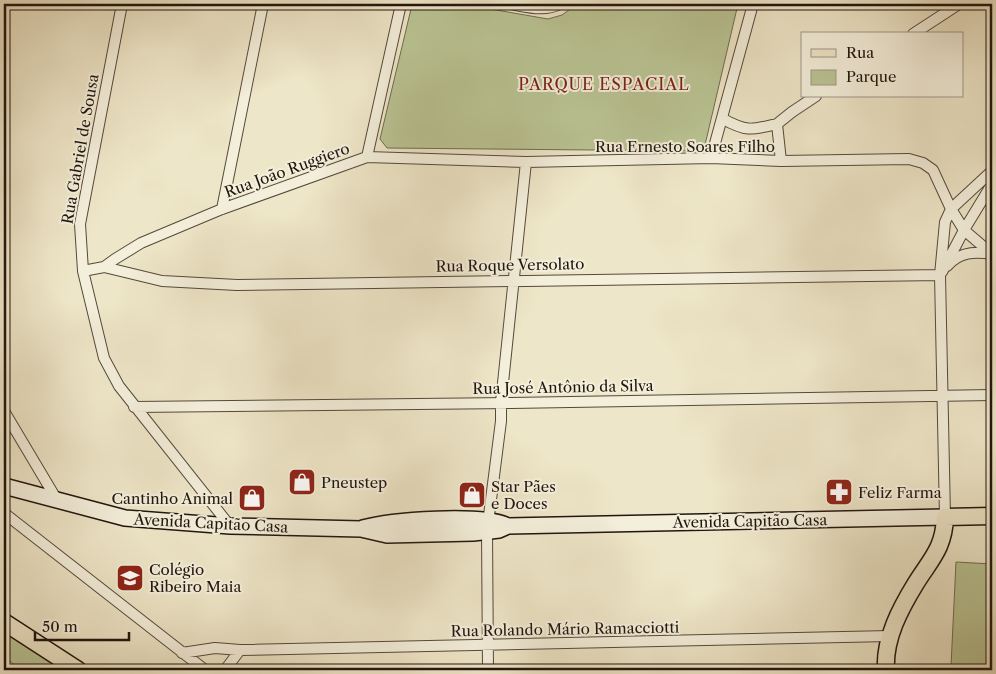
<svg xmlns="http://www.w3.org/2000/svg" width="996" height="674" viewBox="0 0 996 674" font-family="'Libre Caslon Text',serif">
	<rect width="100%" height="100%" fill="#eee6c8"/>
	<filter id="stains"><feTurbulence type="fractalNoise" baseFrequency=".004" numOctaves="4"/><feColorMatrix values="0 0 0 0 .2 0 0 0 0 .09 0 0 0 0 .02 0 0 0 .5 -.17"/></filter>
	<radialGradient id="worn" r=".72"><stop offset=".6" stop-color="#630" stop-opacity="0"/><stop offset="1" stop-color="#630" stop-opacity=".3"/></radialGradient>
	<path fill="#bac494" stroke="#6e6c52" d="M416,4H462L548,19L562,15L577,4H738L705,145L695,151L387,148L380,139L411,9Z
		M956,562L992,564V668L951,666Z
		M4,630L66,670H20L4,656Z"/>
	<g fill="none" stroke-linecap="round" stroke-linejoin="round">
		<g stroke="#54493d" stroke-width="12">
			<path id="street" d="M122,4L80,224L83,271L104,358L119,386L230,526
				M510,4C528,7 544,12 560,4
				M913,34L959,4
				M723,119C747,132 751,130 777,124
				M367,157L401,4
				M711,158L753,4
				M781,161L777,124L792,112L816,96
				M222,209L263,4
				M947,266C959,252 975,251 992,254
				M104,267L115,259L141,243L222,209L367,157L526,162L711,158L781,161L909,159L923,163L933,170L951,209L964,230L992,254
				M83,271L104,267L162,281L237,285L940,275
				M942,272L964,230L992,184
				M134,407L511,403L992,395
				M4,411L57,500
				M4,513L205,670
				M945,517L940,275L945,222L951,209L992,171
				M182,653L215,648L240,650L890,636
				M225,670L240,650
				M488,670L487,531L501,421V402L526,162"/>
		</g>
		<g stroke="#21150f" stroke-width="18">
			<path id="secondary" d="M4,486L125,518L230,526L361,529L387,535L473,533L499,530L508,526L945,517
				M363,528C390,520 483,513 508,526"/>
		</g>
		<g stroke="#21150f" stroke-width="19">
			<path id="primary" d="M4,622L78,670
				M886,670C884,639 900,609 916,583C931,559 944,548 945,517L992,516"/>
		</g>
		<use href="#street" stroke="#f4efdb" stroke-width="10"/>
		<use href="#secondary" stroke="#f4efdb" stroke-width="15"/>
		<use href="#primary" stroke="#eee6c8" stroke-width="16"/>
	</g>
	<defs>
		<g id="shop-square" transform="scale(1.4375)"><rect x="-9" y="-9" width="18" height="18" rx="4" fill="#8f2418" stroke="#f4efdb"/><path d="M-5-2.5h2.3a2.7 3.5 0 0 1 5.4 0H5L5.5 6h-11ZM-1.5-2.5h3a1.5 2.3 0 0 0-3 0Z" fill="#fff"/></g>
		<g id="pharmacy-square" transform="scale(1.4375)"><rect x="-9" y="-9" width="18" height="18" rx="4" fill="#8f2418" stroke="#f4efdb"/><path d="M-2-6h4v4h4v4h-4v4h-4v-4h-4v-4h4Z" fill="#fff"/></g>
		<g id="school-square" transform="scale(1.4375)"><rect x="-9" y="-9" width="18" height="18" rx="4" fill="#8f2418" stroke="#f4efdb"/><path d="M0-5L7-2L0 1L-7-2ZM-4 1L0 2.5L4 1V4Q0 6-4 4Z" fill="#fff"/></g>
	</defs>
	<g fill-rule="evenodd">
		<use href="#shop-square" x="302" y="482"/>
		<use href="#pharmacy-square" x="839" y="492"/>
		<use href="#shop-square" x="472" y="495"/>
		<use href="#shop-square" x="252" y="498"/>
		<use href="#school-square" x="130" y="578"/>
	</g>
	<g text-anchor="middle" dominant-baseline="central" stroke-width="4" stroke-linejoin="round" paint-order="stroke">
		<g font-size="15" fill="#21150f" stroke="#f4efdb">
			<text x="685" y="146">Rua Ernesto Soares Filho</text>
			<text transform="translate(80 149) rotate(-80)">Rua Gabriel de Sousa</text>
			<text transform="translate(287 170) rotate(-20)">Rua João Ruggiero</text>
			<text transform="translate(510 265) rotate(-1)">Rua Roque Versolato</text>
			<text transform="translate(563 387) rotate(-1)">Rua José Antônio da Silva</text>
			<text transform="translate(750 521) rotate(-1)">Avenida Capitão Casa</text>
			<text transform="translate(211 523) rotate(3)">Avenida Capitão Casa</text>
			<text transform="translate(565 629) rotate(-1)">Rua Rolando Mário Ramacciotti</text>
		</g>
		<g font-size="15" fill="#21150f" stroke="#f4efdb" text-anchor="start">
			<text x="321" y="482">Pneustep</text>
			<text x="491" y="486">Star Pães<tspan x="491" dy="17">e Doces</tspan></text>
			<text x="858" y="492">Feliz Farma</text>
			<text x="233" y="498" text-anchor="end">Cantinho Animal</text>
			<text x="149" y="569">Colégio<tspan x="149" dy="17">Ribeiro Maia</tspan></text>
		</g>
		<g font-size="16" letter-spacing="1" fill="#7a1f14" stroke="#f4efdb">
			<text x="604" y="84">PARQUE ESPACIAL</text>
		</g>
	</g>
	<rect width="996" height="674" fill="none" stroke="#eee6c8" stroke-width="20"/>
	<rect x="5" y="5" width="986" height="664" fill="none" stroke="#21150f" stroke-width="2.5"/>
	<rect x="10" y="10" width="976" height="654" fill="none" stroke="#21150f"/>
	<rect x="801" y="32" width="162" height="65" fill="#f4efdb" stroke="#a09889"/>
	<rect x="811" y="49" width="25" height="8" fill="#eee6c8" stroke="#a09889"/>
	<text x="846" y="58" font-size="15" fill="#21150f">Rua</text>
	<rect x="811" y="70" width="25" height="15" fill="#bac494" stroke="#a09889"/>
	<text x="846" y="82" font-size="15" fill="#21150f">Parque</text>
	<path d="M35 632v8h94v-8" fill="none" stroke="#21150f" stroke-width="2.5"/>
	<text x="42" y="632" font-size="15" fill="#21150f" stroke="#f4efdb" stroke-width="4" paint-order="stroke">50 m</text>
	<rect width="100%" height="100%" filter="url(#stains)"/>
	<rect width="100%" height="100%" fill="url(#worn)"/>
</svg>
